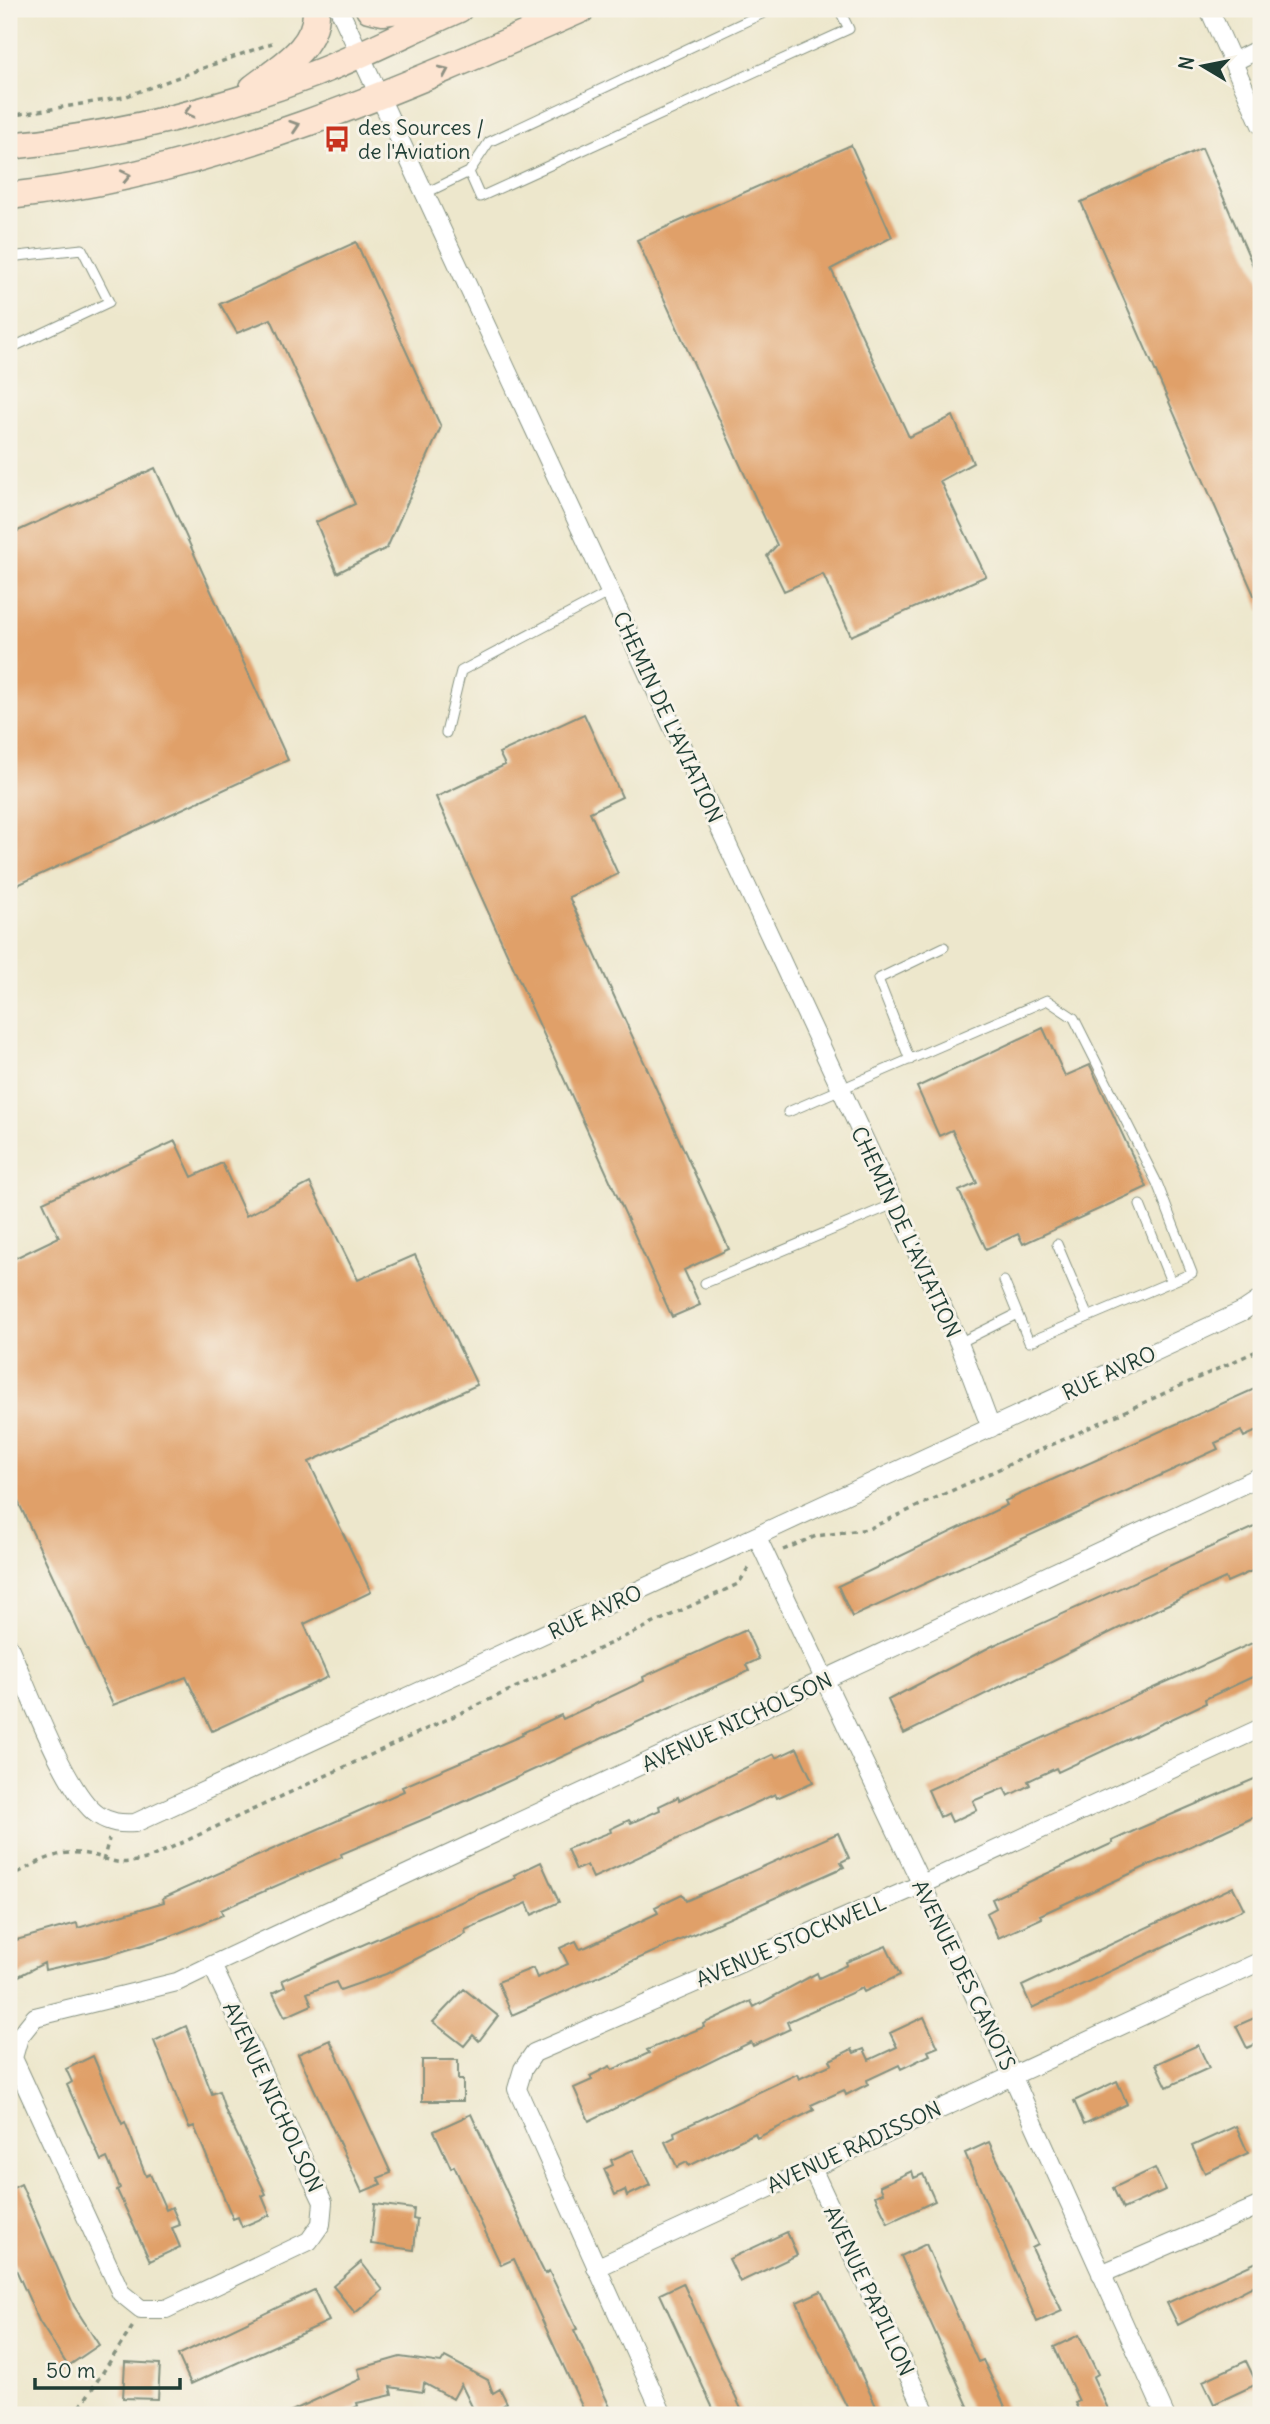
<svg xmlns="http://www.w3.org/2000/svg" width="1270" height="2424" viewBox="0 0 1270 2424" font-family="Delius,sans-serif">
	<rect width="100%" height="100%" fill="#f7f3e8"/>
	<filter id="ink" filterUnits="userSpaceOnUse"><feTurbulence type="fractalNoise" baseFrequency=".0143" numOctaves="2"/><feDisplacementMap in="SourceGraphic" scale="14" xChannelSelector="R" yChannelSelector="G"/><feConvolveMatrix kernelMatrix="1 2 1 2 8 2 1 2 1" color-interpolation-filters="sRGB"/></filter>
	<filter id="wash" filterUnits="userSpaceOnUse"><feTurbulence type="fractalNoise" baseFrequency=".00686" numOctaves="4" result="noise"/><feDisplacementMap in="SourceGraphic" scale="28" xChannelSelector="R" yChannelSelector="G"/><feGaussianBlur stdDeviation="1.57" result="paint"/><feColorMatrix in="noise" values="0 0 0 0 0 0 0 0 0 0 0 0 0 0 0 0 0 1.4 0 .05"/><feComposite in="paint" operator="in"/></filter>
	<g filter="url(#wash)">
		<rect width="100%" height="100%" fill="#ede7cc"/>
		<g id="blocks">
			<path fill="#e0a069" d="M851,145L892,237L831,269L909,437L953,416L973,463L940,481L986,576L851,636L823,574L784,591L767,556L777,545L637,240Z
				M1202,148L1261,284V611L1081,202Z
				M356,242L441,427L387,548L337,573L316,522L355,504L271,319L237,333L220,304Z
				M155,468L288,760L9,889V535Z
				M584,714L622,797L590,812L618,874L569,897L729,1249L684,1270L700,1305L672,1317L436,797L505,765L499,753Z
				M1043,1028L1065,1076L1090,1065L1147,1187L1023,1244L1018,1234L986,1249L959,1191L977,1183L952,1130L939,1136L917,1087Z
				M175,1141L192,1177L222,1163L246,1216L310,1183L358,1280L415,1255L477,1385L309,1462L371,1592L304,1624L328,1677L212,1731L186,1677L113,1705L9,1482V1261L59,1237L43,1202Z
				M1261,1386V1429L1244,1437L1241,1431L1215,1443L1218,1449L852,1617L838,1586L1007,1505L1005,1501Z
				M1257,1526L1261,1535V1567L1227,1582L1225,1578L1160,1608L904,1734L888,1700L992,1646Z
				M746,1630L759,1659L746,1665L749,1671L448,1809L341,1854L342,1857L221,1910L223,1915L166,1938L107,1956L45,1970L44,1963L9,1981V1942L77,1923L78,1928L164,1902L163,1898L404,1791L402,1787L523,1735L522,1733L561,1715L563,1719L644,1681L643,1677Z
				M1261,1639V1673L1205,1699L1206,1703L1058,1772L1056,1768L1028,1781L1030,1785L1008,1796L1004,1788L973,1801L977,1810L952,1822L948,1813L940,1817L928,1790Z
				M797,1748L813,1782L777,1798L775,1794L593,1878L587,1865L576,1870L567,1849L611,1832L610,1829L629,1820L631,1823L660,1810L659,1806L678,1797L679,1800L774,1754L776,1758Z
				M1261,1776V1814L1040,1915L1042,1918L998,1938L987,1913L996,1908L992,1899L1113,1843L1112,1841L1136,1830Z
				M838,1833L849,1858L841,1862L844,1867L512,2015L498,1982L533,1968L537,1978L568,1964L560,1948L576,1941L580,1949L586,1947L658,1913L655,1907L682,1894L686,1901Z
				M541,1862L559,1902L532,1915L527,1903L465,1930L466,1934L386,1974L340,1990L336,1982L307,1993L312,2005L285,2017L273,1993L285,1987L282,1980L516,1878L514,1875Z
				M1233,1887L1244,1909L1032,2008L1022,1986Z
				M886,1946L900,1975L864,1992L862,1988L787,2022L790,2029L753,2046L751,2042L589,2121L574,2088L592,2080L590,2076L610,2066L612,2070L649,2053L647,2050L704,2027L703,2024L751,2001L754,2007L817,1973L819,1978L847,1965L846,1962Z
				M464,1989L498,2016L479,2041L473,2035L464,2046L433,2022Z
				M1261,2015V2042L1247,2048L1236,2026Z
				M924,2017L938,2047L928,2051L930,2055L901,2069L899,2065L867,2080L868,2084L846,2095L844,2090L811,2105L814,2110L757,2138L755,2133L689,2166L687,2162L677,2167L665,2142L675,2137L674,2132L797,2074L799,2079L832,2064L830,2060L852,2049L854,2053L864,2049L869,2060L897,2047L890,2033Z
				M186,2026L212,2094L219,2091L226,2112L266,2194L262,2196L270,2215L242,2227L238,2217L233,2219L194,2126L189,2128L154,2041Z
				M330,2040L391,2173L378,2178L381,2184L362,2192L298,2054Z
				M1198,2045L1209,2068L1167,2087L1156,2064Z
				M93,2056L122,2124L125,2122L146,2176L150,2174L166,2210L172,2207L180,2225L172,2228L180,2247L150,2261L117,2190L120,2188L107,2158L101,2161L67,2085L72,2082L66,2069Z
				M422,2060H458V2080H463V2101H422Z
				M1117,2081L1127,2104L1084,2124L1074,2101Z
				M471,2114L540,2264L545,2274L549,2271L577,2329L574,2330L610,2407L606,2408L610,2415H586L514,2259L501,2265L454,2166L451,2168L434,2131Z
				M1236,2126L1248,2153L1205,2173L1192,2146Z
				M989,2142L1038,2245L1032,2248L1062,2311L1037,2322L965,2153Z
				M633,2150L650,2185L627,2196L625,2190L615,2195L604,2169L613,2165L611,2160Z
				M1155,2168L1165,2190L1123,2209L1113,2188Z
				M912,2171L914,2178L923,2174L935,2201L888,2223L875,2196L883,2193L880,2186Z
				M21,2184L74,2306L99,2345L68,2366L39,2321L9,2254V2190Z
				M375,2204L414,2209L413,2219L417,2220L414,2250L371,2244Z
				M787,2232L797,2255L740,2282L729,2259Z
				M926,2244L978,2362L983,2360L1009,2415H972L901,2256Z
				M1261,2260V2282L1178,2325L1167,2303Z
				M361,2262L383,2290L355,2313L333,2286Z
				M683,2283L717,2358L744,2415H716L660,2294Z
				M314,2290L329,2321L191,2384L178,2355Z
				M821,2291L848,2345L880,2415H851L815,2343L797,2302Z
				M1079,2335L1098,2374L1093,2377L1111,2415H1081L1075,2403L1079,2401L1054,2347Z
				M400,2357L441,2363L445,2357L488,2380L493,2393L500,2389L507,2403L488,2415H476L461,2384L453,2399L424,2383L423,2392L390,2387L392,2395L357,2403L358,2406L340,2415H283L361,2379L358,2369Z
				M1246,2361L1257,2384L1214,2404L1203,2381Z
				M125,2362L160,2364L158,2399L123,2398Z"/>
		</g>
	</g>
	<g filter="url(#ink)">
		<use href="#blocks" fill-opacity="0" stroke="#869280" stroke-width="2"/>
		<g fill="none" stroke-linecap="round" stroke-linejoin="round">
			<g stroke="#869280" stroke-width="11">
				<path id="service" d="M469,172L480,197L849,29L839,9
					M426,193L469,172L489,142L772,9
					M9,257L82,249L109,302L9,349
					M446,733L461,671L610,592
					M910,1060L878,979L944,947
					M788,1112L1047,1000L1074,1018L1157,1183L1192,1273L1029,1342L1004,1281
					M1140,1205L1171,1282
					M1057,1244L1088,1317
					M705,1283L894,1204
					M959,1343L1017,1314"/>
			</g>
			<g stroke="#869280" stroke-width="20">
				<path id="minor" d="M339,9L959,1343L991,1428
					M1209,9L1261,125
					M1233,62L1261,48
					M757,1537L1012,2075L1165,2415
					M9,1647C27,1686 66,1794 98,1815C110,1823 121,1824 135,1823L1243,1311L1261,1299
					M212,1965L323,2202L321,2224L309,2241L166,2309H141L121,2293L13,2058L19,2037L35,2017L177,1982L212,1965L1261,1476
					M811,2166L927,2415
					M596,2268L1261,1961
					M1101,2274L1261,2205
					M663,2415L517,2089L523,2069L534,2053L920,1885L1261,1728"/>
			</g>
			<g stroke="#869280" stroke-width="29">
				<path id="secondary" d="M369,9L383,12L407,9
					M253,88C280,67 318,47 316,9
					M9,146C112,136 217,111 314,74C363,55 411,30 459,9
					M9,196C207,175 402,89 582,9"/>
			</g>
			<path stroke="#869280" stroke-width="3.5" stroke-dasharray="5 5" stroke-linecap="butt" d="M9,116L124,97L272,43
				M783,1550L816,1536L868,1529L1261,1349
				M103,1861L109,1839
				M9,1877C31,1867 55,1850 80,1853C114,1857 110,1869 149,1858L738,1584L751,1565
				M9,2383L23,2415
				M75,2415L135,2323"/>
			<use href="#service" stroke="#fff" stroke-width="9"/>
			<use href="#minor" stroke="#fff" stroke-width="18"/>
			<use href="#secondary" stroke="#fde4d1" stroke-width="26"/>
		</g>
		<defs><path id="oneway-chevron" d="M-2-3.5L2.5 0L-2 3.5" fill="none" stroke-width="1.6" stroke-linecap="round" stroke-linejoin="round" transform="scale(1.75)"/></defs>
		<g stroke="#8e9082">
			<use href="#oneway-chevron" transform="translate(444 71) rotate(-24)"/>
			<use href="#oneway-chevron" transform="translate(189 112) rotate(166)"/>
			<use href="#oneway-chevron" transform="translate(295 126) rotate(-18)"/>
			<use href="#oneway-chevron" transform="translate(126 176) rotate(-13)"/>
		</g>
	</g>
	<defs>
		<g id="bus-bare" transform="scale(2.1)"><path d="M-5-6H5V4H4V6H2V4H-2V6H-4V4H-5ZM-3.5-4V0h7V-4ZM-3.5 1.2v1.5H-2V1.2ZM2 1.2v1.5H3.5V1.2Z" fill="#c8321e" stroke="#f7f3e8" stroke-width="2.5" paint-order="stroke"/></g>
	</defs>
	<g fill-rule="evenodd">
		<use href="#bus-bare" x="337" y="139"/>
	</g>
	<g text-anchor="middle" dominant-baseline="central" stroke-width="6" stroke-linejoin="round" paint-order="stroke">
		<g font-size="21" fill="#1f3d34" stroke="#f7f3e8" text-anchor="start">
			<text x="358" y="127">des Sources /<tspan x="358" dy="24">de l'Aviation</tspan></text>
		</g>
		<g font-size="21" fill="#1f3d34" stroke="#f7f3e8">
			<text transform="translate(668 717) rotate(65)">CHEMIN DE L'AVIATION</text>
			<text transform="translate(906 1232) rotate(65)">CHEMIN DE L'AVIATION</text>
			<text transform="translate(1109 1373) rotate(-25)">RUE AVRO</text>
			<text transform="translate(595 1612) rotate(-25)">RUE AVRO</text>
			<text transform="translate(737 1722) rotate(-25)">AVENUE NICHOLSON</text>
			<text transform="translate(791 1941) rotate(-23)">AVENUE STOCKWELL</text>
			<text transform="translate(964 1975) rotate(64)">AVENUE DES CANOTS</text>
			<text transform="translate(273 2097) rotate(65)">AVENUE NICHOLSON</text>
			<text transform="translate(854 2147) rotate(-25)">AVENUE RADISSON</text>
			<text transform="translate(869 2291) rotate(65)">AVENUE PAPILLON</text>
		</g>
	</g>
	<rect width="1270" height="2424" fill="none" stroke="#f7f3e8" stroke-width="35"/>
	<g transform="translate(1203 66) rotate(280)" stroke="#f7f3e8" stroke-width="5" paint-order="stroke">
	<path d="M0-5L12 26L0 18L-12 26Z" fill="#1f3d34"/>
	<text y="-10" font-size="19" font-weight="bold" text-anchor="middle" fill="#1f3d34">N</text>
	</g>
	<path d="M35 2378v10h145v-10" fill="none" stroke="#1f3d34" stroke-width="3.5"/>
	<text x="46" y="2378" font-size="21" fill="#1f3d34" stroke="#f7f3e8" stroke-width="5" paint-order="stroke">50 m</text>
</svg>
